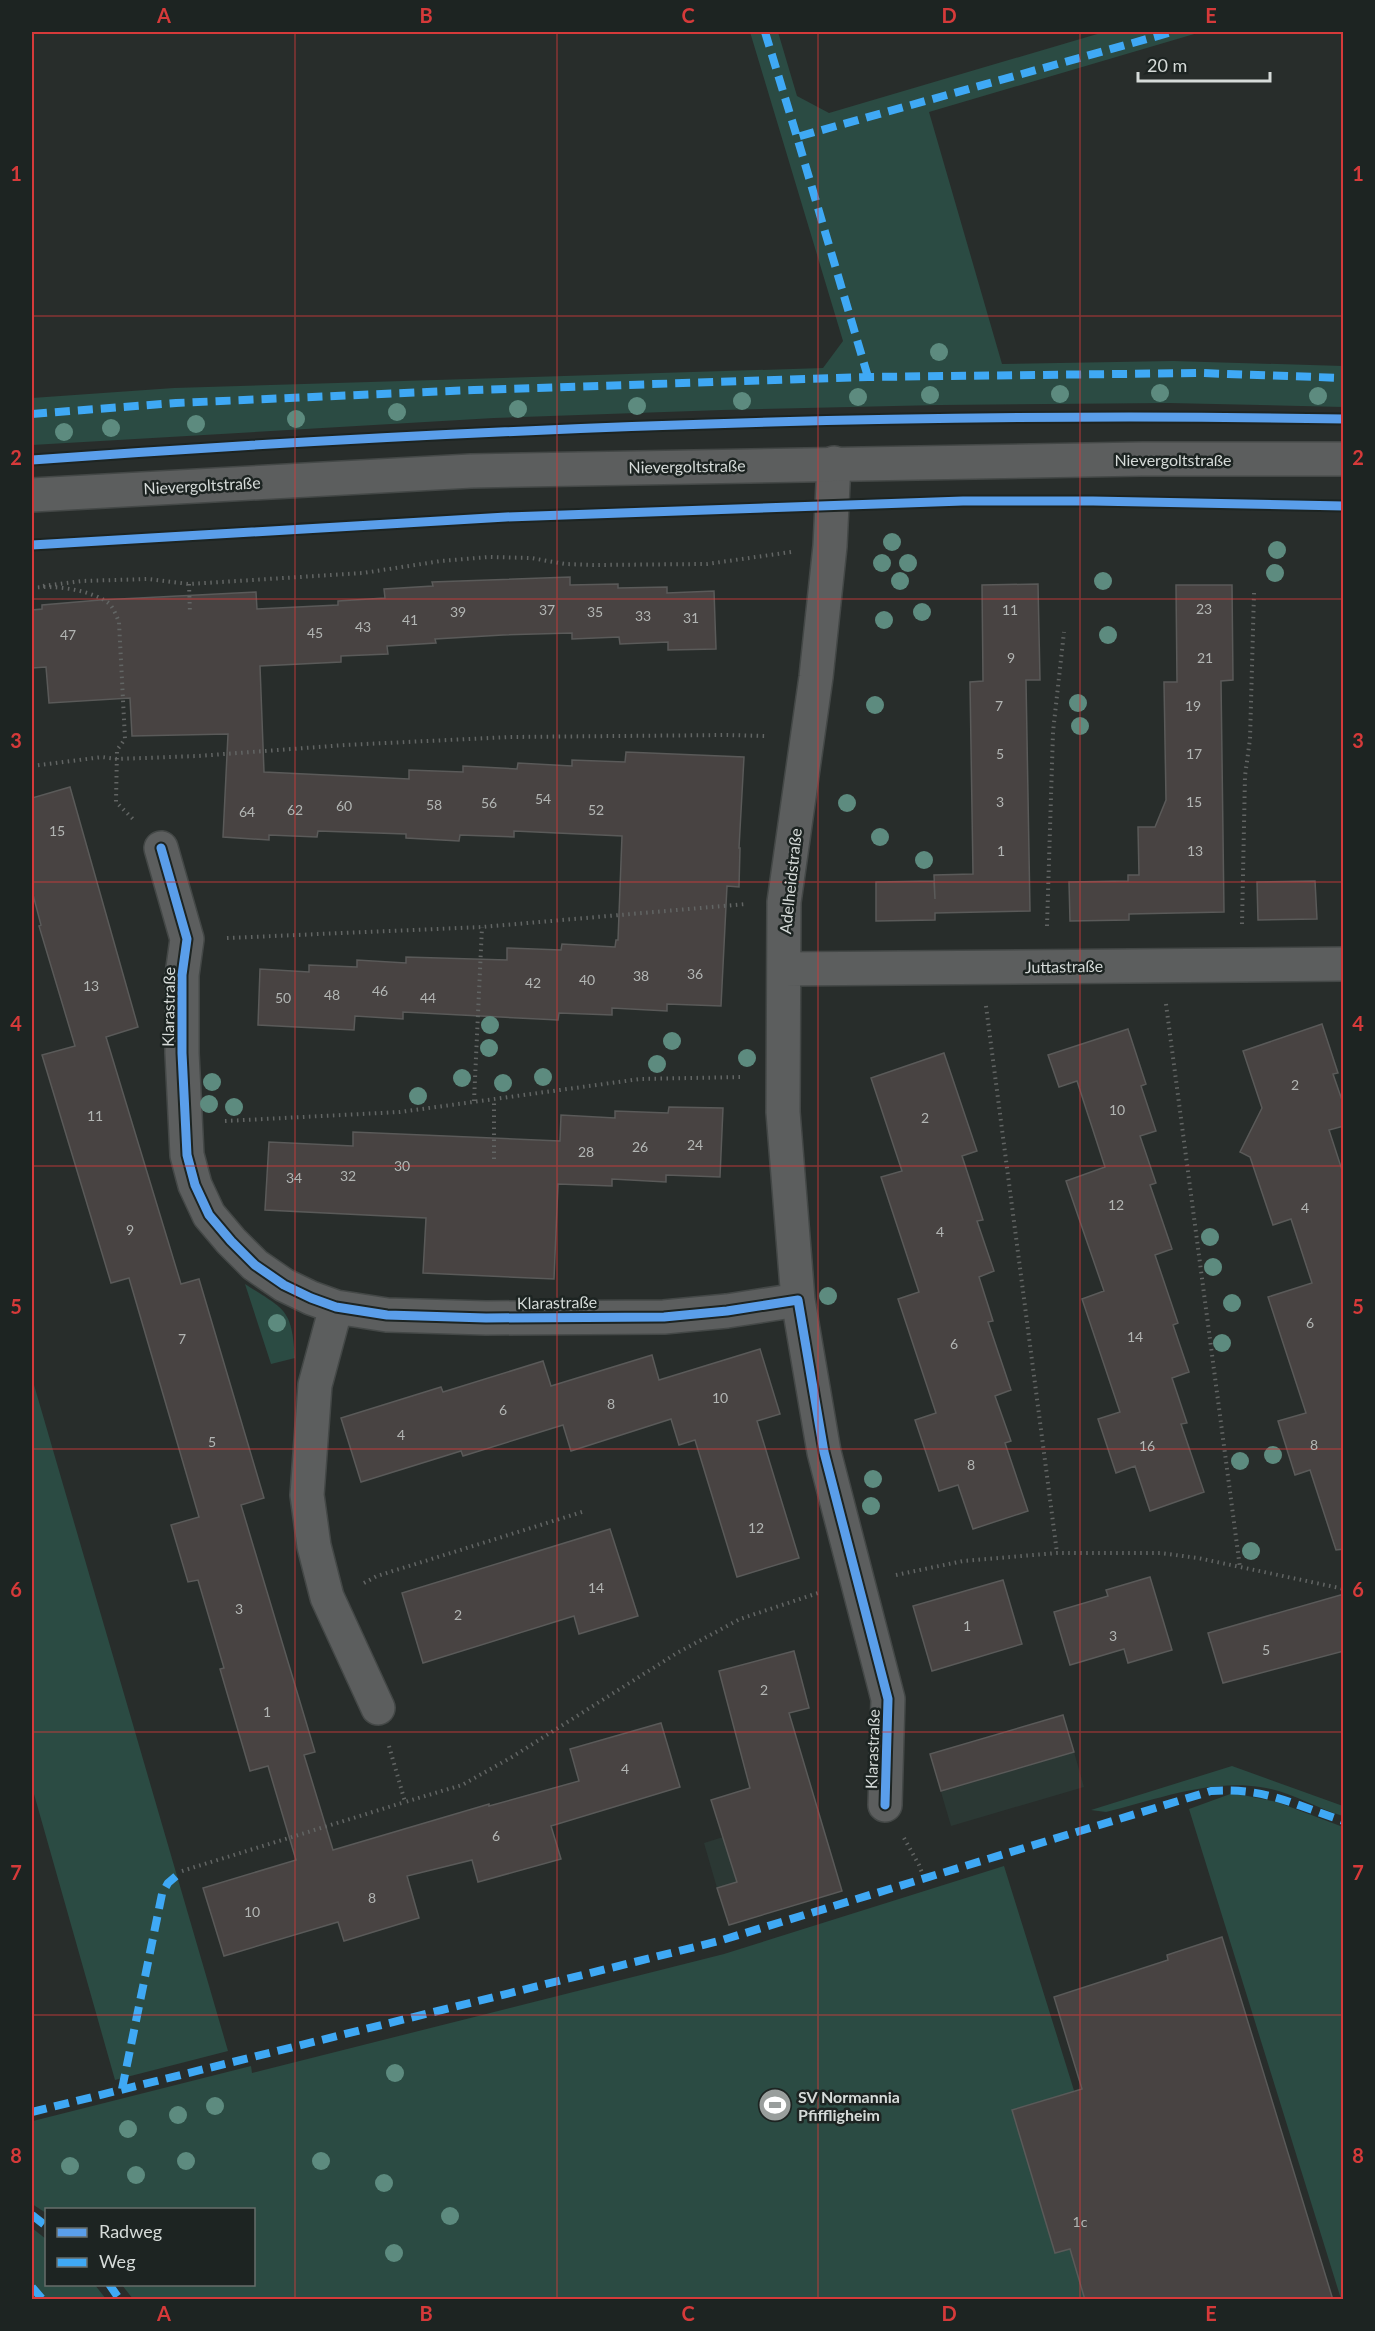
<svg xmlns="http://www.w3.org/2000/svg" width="1375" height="2331" viewBox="0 0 1375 2331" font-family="Lato,sans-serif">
	<rect width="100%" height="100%" fill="#282d2b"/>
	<path fill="#2b3834" d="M1074,1752L1084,1787L951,1826L941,1792Z
		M723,1837L812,1860L717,1888L704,1843Z"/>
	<path fill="#2b4b43" d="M750,32H778L797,96L829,113L1104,32H1201L929,112L1002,364L1173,361L1343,366V407L1169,403L939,405L722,410L494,418L32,445V398L174,388L823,368L843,341Z
		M245,1284C285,1310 292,1308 295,1358L271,1364Z
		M32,1378L228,2051L115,2080L32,1787Z
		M1232,1766L1343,1806V1816C1315,1808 1290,1791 1260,1787C1209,1779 1155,1800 1106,1812L1091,1810Z
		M1233,1793L1277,1802L1343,1827V2299H1341L1189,1809Z
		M1004,1866L1139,2299H133L122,2285L254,2284V2210H46V2213L32,2204L33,2121L251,2066L252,2073L724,1954Z
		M32,2228L46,2239V2284L95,2285L106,2299H32Z"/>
	<path fill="#484342" stroke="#5a5a59" stroke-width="1.5" d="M570,577V585L618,584V588L667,587V593L714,591L716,649L668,650V642L620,644L619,637L572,639V633L503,635L435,639L436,643L387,646L388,654L341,656V662L260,666L264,772L409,779V770L463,772V766L517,769L518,763L572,766V760L625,762L626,752L744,757L739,848H740L739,887L727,886L721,1006L667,1004V1011L612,1008V1015L559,1013L558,1020L403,1012V1019L355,1016L354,1030L258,1025L260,969L309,972V965L357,967V960L406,963V957L507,960V948L561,950L562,944L615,947L616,940H618L622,836L514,831V837L460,835L459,841L406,838V834L318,831L317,837L269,835V840L223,837L228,734L132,736L130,698L49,703L46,667L32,668V610L42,609V605L100,600L256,592L257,609L338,605V601L385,598L384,589L433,586L432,582Z
		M1038,584L1040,680H1026L1030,911L935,913V920L876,921V882L934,881L935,899L934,875L973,874L970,682L983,681L982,585Z
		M1176,585H1232L1233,680L1221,681L1224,912L1129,914V920L1070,921L1069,882L1128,881V875H1139L1138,827H1155L1166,800L1164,682H1177Z
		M70,787L138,1027L106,1037L181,1284L199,1279L264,1498L241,1505L315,1752L304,1755L333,1850L489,1804V1806L579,1781L570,1749L661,1723L680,1787L551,1826L561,1859L478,1882L472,1860L407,1876L419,1918L344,1941L338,1922L224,1956L203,1888L296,1860L268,1766L250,1771L220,1669L224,1668L198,1580L188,1582L171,1525L199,1517L129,1278L111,1283L42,1055L75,1046L39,926L41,925L32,891V798Z
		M1315,881L1317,919L1258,920L1257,882Z
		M1322,1024L1338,1073L1333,1074L1344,1106V1126L1329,1130L1344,1176V1549L1336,1550L1310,1470L1295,1475L1278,1421L1306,1413L1268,1297L1312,1283L1291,1219L1273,1225L1250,1157L1240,1152L1262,1108L1243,1051Z
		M1128,1029L1146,1084L1141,1086L1156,1131L1140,1136L1156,1183L1150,1185L1172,1249L1155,1255L1178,1323L1173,1325L1189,1372L1172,1378L1187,1423L1181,1424L1204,1492L1150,1511L1135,1466L1116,1473L1098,1419L1120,1412L1082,1299L1104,1291L1066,1181L1105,1167L1077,1081L1059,1087L1048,1055Z
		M944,1053L977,1151L962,1156L983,1220L977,1221L994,1271L979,1277L993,1321L988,1322L1011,1390L995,1396L1011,1441L1005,1443L1028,1511L973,1529L958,1485L939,1491L915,1420L936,1413L898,1299L919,1292L881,1177L902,1171L871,1078Z
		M669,1107L723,1108L720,1177L666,1175V1182L612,1179V1186L558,1184L554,1279L423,1273L426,1218L265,1210L269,1142L353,1146V1132L560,1141L561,1115L615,1118V1111L668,1113Z
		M760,1349L780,1414L757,1421L799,1558L737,1577L695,1440L679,1445L671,1419L571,1451L563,1425L463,1456L461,1451L361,1482L341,1418L441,1387L443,1392L543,1361L551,1386L652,1355L659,1380Z
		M610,1529L638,1616L579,1634L574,1616L423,1663L402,1593Z
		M1150,1577L1172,1650L1128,1663L1124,1649L1070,1665L1054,1612L1108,1596L1106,1590Z
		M1003,1580L1022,1644L932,1671L913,1606Z
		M1344,1594V1651L1223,1683L1208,1633Z
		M794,1651L809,1708L789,1713L842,1891L729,1925L717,1888L737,1882L711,1800L750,1788L719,1671Z
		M1063,1715L1074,1752L941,1791L930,1754Z
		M1222,1937L1333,2300H1085L1070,2249L1055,2253L1012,2110L1082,2089L1054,1997L1168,1960L1167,1955Z"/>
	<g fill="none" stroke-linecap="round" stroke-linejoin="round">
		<g stroke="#444847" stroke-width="36">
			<path id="minor" d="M161,848L187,939L182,975V1053L187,1155L195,1185L209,1215L231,1241L255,1265L284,1285L311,1298L336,1307L387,1315L486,1318L664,1317L727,1311L798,1300L824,1452L888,1699L885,1805
				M784,969L1344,964
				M798,1300L783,1112L784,902L816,677L830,546L834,463
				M336,1307L315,1385L307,1495L314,1546L327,1597L378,1708"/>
		</g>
		<g stroke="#444847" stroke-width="36">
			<path id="tertiary" d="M32,495L471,471L1142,459H1344"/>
		</g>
		<path stroke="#626564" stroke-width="4" stroke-dasharray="1.5 4.5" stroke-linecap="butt" d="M189,584L190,614
			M43,586L82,581L148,579L189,584L363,573L441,561L489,557L531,558L565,564L593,565L707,564L791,552
			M32,588C53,585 88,589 107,602C113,606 116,615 119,622L125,739L117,750L116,802L135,821
			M32,766L102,757L117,759L198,756L345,745L510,737L727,735L767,736
			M1242,924L1245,776L1250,739L1254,593
			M1047,926L1053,732L1064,632
			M227,938L482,927L746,904
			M1166,1004L1240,1568
			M986,1006L1057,1553
			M474,1101L482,927
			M225,1121L400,1112L640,1079L742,1077
			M494,1159V1099
			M896,1575L963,1561L1057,1553H1160L1198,1558L1344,1589
			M364,1583L377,1576L582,1512
			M389,1746L405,1802L462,1785L512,1757L677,1653L740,1619L821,1592
			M904,1838L919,1865L924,1878
			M182,1871L405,1802"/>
		<use href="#minor" stroke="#5c5e5e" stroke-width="33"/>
		<use href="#tertiary" stroke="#5c5e5e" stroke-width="33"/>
		<path stroke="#3fa9f5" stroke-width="8" stroke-dasharray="15 8" stroke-linecap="butt" d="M765,32L797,137
			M868,377L797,137L1172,32
			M32,414L176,403L474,390L868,377L1201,373L1344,378
			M122,2089L162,1894L168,1883L182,1871
			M32,2112L719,1941L1211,1791C1265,1787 1294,1805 1344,1821
			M32,2215L46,2226
			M109,2284L120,2300
			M32,2287L43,2300"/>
		<g stroke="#1d2422" stroke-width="13">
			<path id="cycleway" d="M32,460C468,428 906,411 1344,419
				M32,545L506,517L963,501H1093L1344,506
				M161,848L187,939L182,975V1053L187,1155L195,1185L209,1215L231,1241L255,1265L284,1285L311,1298L336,1307L387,1315L486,1318L664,1317L727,1311L798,1300L824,1452L888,1699L885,1805"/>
		</g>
		<use href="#cycleway" stroke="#5a9eea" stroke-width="9"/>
	</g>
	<g fill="#5d8b7f">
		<circle cx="939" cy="352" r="9"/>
		<circle cx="1160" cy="393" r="9"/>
		<circle cx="1060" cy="394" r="9"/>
		<circle cx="930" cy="395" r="9"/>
		<circle cx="1318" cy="396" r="9"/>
		<circle cx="858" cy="397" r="9"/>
		<circle cx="742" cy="401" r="9"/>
		<circle cx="637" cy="406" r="9"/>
		<circle cx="518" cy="409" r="9"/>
		<circle cx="397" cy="412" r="9"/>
		<circle cx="296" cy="419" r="9"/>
		<circle cx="196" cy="424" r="9"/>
		<circle cx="111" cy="428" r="9"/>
		<circle cx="64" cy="432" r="9"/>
		<circle cx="892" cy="542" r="9"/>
		<circle cx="1277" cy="550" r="9"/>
		<circle cx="882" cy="563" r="9"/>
		<circle cx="908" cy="563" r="9"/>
		<circle cx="1275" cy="573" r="9"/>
		<circle cx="900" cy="581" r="9"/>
		<circle cx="1103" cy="581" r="9"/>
		<circle cx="922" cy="612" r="9"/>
		<circle cx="884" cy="620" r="9"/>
		<circle cx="1108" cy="635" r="9"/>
		<circle cx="1078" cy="703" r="9"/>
		<circle cx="875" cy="705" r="9"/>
		<circle cx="1080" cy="726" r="9"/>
		<circle cx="847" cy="803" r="9"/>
		<circle cx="880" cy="837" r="9"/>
		<circle cx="924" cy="860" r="9"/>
		<circle cx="490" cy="1025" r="9"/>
		<circle cx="672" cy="1041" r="9"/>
		<circle cx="489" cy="1048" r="9"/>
		<circle cx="747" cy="1058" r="9"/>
		<circle cx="657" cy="1064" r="9"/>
		<circle cx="543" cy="1077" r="9"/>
		<circle cx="462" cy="1078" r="9"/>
		<circle cx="212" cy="1082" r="9"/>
		<circle cx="503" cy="1083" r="9"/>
		<circle cx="418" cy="1096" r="9"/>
		<circle cx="209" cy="1104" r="9"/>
		<circle cx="234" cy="1107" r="9"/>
		<circle cx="1210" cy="1237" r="9"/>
		<circle cx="1213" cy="1267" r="9"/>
		<circle cx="828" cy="1296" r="9"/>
		<circle cx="1232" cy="1303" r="9"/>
		<circle cx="277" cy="1323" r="9"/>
		<circle cx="1222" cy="1343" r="9"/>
		<circle cx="1273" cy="1455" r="9"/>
		<circle cx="1240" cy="1461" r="9"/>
		<circle cx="873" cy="1479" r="9"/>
		<circle cx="871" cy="1506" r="9"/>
		<circle cx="1251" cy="1551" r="9"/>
		<circle cx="395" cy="2073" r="9"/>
		<circle cx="215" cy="2106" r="9"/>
		<circle cx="178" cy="2115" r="9"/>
		<circle cx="128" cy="2129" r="9"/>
		<circle cx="186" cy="2161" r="9"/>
		<circle cx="321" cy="2161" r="9"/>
		<circle cx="70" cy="2166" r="9"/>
		<circle cx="136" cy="2175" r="9"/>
		<circle cx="384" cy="2183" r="9"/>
		<circle cx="450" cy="2216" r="9"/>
		<circle cx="394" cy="2253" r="9"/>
	</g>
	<path fill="none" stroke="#d63a3a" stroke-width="1.5" stroke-opacity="0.55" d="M295,32V2300M557,32V2300M818,32V2300M1080,32V2300M32,316H1344M32,599H1344M32,882H1344M32,1166H1344M32,1449H1344M32,1732H1344M32,2015H1344"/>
	<defs>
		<g id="stadium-disc" transform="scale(1.725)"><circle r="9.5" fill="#999e9c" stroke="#1d2422"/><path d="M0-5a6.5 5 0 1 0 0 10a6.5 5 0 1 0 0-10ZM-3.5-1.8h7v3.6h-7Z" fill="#fff"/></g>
	</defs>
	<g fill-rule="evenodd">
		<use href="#stadium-disc" x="775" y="2105"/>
	</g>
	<g text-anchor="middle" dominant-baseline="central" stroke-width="5" stroke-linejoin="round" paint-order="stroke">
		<g font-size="14" fill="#b2b5b3">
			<text x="1204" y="608">23</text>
			<text x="547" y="609">37</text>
			<text x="1010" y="609">11</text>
			<text x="458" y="611">39</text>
			<text x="595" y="611">35</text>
			<text x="643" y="615">33</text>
			<text x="691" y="617">31</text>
			<text x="410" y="619">41</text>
			<text x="363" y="626">43</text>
			<text x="315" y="632">45</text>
			<text x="68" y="634">47</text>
			<text x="1011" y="657">9</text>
			<text x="1205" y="657">21</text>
			<text x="999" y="705">7</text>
			<text x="1193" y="705">19</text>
			<text x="1000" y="753">5</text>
			<text x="1194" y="753">17</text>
			<text x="543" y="798">54</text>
			<text x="1000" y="801">3</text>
			<text x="1194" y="801">15</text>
			<text x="489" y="802">56</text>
			<text x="434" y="804">58</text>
			<text x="344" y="805">60</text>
			<text x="295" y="809">62</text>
			<text x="596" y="809">52</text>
			<text x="247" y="811">64</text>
			<text x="57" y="830">15</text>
			<text x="1001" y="850">1</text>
			<text x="1195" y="850">13</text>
			<text x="695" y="973">36</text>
			<text x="641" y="975">38</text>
			<text x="587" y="979">40</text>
			<text x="533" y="982">42</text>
			<text x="91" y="985">13</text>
			<text x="380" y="990">46</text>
			<text x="332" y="994">48</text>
			<text x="283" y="997">50</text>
			<text x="428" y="997">44</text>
			<text x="1295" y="1084">2</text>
			<text x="1117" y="1109">10</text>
			<text x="95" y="1115">11</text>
			<text x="925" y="1117">2</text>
			<text x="695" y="1144">24</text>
			<text x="640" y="1146">26</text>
			<text x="586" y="1151">28</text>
			<text x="402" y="1165">30</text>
			<text x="348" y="1175">32</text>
			<text x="294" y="1177">34</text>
			<text x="1116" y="1204">12</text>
			<text x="1305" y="1207">4</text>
			<text x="130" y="1229">9</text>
			<text x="940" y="1231">4</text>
			<text x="1310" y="1322">6</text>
			<text x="1135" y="1336">14</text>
			<text x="182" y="1338">7</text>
			<text x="954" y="1343">6</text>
			<text x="720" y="1397">10</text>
			<text x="611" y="1403">8</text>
			<text x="503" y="1409">6</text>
			<text x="401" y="1434">4</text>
			<text x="212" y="1441">5</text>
			<text x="1314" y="1444">8</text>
			<text x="1147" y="1445">16</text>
			<text x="971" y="1464">8</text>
			<text x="756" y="1527">12</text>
			<text x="596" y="1587">14</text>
			<text x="239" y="1608">3</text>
			<text x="458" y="1614">2</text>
			<text x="967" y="1625">1</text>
			<text x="1113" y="1635">3</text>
			<text x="1266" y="1649">5</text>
			<text x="764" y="1689">2</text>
			<text x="267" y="1711">1</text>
			<text x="625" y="1768">4</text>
			<text x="496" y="1835">6</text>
			<text x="372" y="1897">8</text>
			<text x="252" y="1911">10</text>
			<text x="1080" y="2221">1c</text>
		</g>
		<g font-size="16" fill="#d6dbd9" stroke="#1d2422">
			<text x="1173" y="459">Nievergoltstraße</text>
			<text transform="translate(687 466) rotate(-1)">Nievergoltstraße</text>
			<text transform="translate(202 485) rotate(-3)">Nievergoltstraße</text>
			<text transform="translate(790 881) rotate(-84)">Adelheidstraße</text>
			<text transform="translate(1064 966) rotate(-1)">Juttastraße</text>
			<text transform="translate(168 1007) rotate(-89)">Klarastraße</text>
			<text transform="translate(557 1302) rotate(-1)">Klarastraße</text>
			<text transform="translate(872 1749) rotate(-88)">Klarastraße</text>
		</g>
		<g font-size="16" font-weight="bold" fill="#d6dbd9" stroke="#1d2422" text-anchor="start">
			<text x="798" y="2096">SV Normannia<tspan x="798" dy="18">Pfiffligheim</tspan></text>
		</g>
	</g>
	<rect width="1375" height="2331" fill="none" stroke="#1d2422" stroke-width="66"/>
	<rect x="45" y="2208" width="210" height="78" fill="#1d2422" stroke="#676d6b" stroke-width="1.5"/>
	<rect x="57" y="2228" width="30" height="9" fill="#5a9eea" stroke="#676d6b" stroke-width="1.5"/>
	<text x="99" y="2238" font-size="18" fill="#d6dbd9">Radweg</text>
	<rect x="57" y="2258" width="30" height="9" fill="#3fa9f5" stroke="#676d6b" stroke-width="1.5"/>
	<text x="99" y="2268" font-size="18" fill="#d6dbd9">Weg</text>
	<path d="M1138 72v9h132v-9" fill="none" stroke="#d6dbd9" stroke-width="3"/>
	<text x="1147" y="72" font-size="18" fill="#d6dbd9" stroke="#1d2422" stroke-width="4.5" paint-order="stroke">20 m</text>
	<rect x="33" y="33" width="1309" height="2265" fill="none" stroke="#d63a3a" stroke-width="2"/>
	<g font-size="20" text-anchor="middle" font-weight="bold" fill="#d63a3a">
		<text x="164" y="23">A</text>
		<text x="426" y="23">B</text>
		<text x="688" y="23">C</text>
		<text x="949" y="23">D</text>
		<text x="1211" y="23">E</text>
		<text x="16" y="181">1</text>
		<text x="1358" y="181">1</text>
		<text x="16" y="465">2</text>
		<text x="1358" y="465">2</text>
		<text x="16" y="748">3</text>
		<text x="1358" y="748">3</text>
		<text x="16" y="1031">4</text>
		<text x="1358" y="1031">4</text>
		<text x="16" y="1314">5</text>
		<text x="1358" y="1314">5</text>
		<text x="16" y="1597">6</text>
		<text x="1358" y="1597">6</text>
		<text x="16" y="1880">7</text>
		<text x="1358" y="1880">7</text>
		<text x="16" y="2163">8</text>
		<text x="1358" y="2163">8</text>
		<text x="164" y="2321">A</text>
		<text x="426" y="2321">B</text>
		<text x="688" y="2321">C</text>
		<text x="949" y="2321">D</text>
		<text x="1211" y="2321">E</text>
	</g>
</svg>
